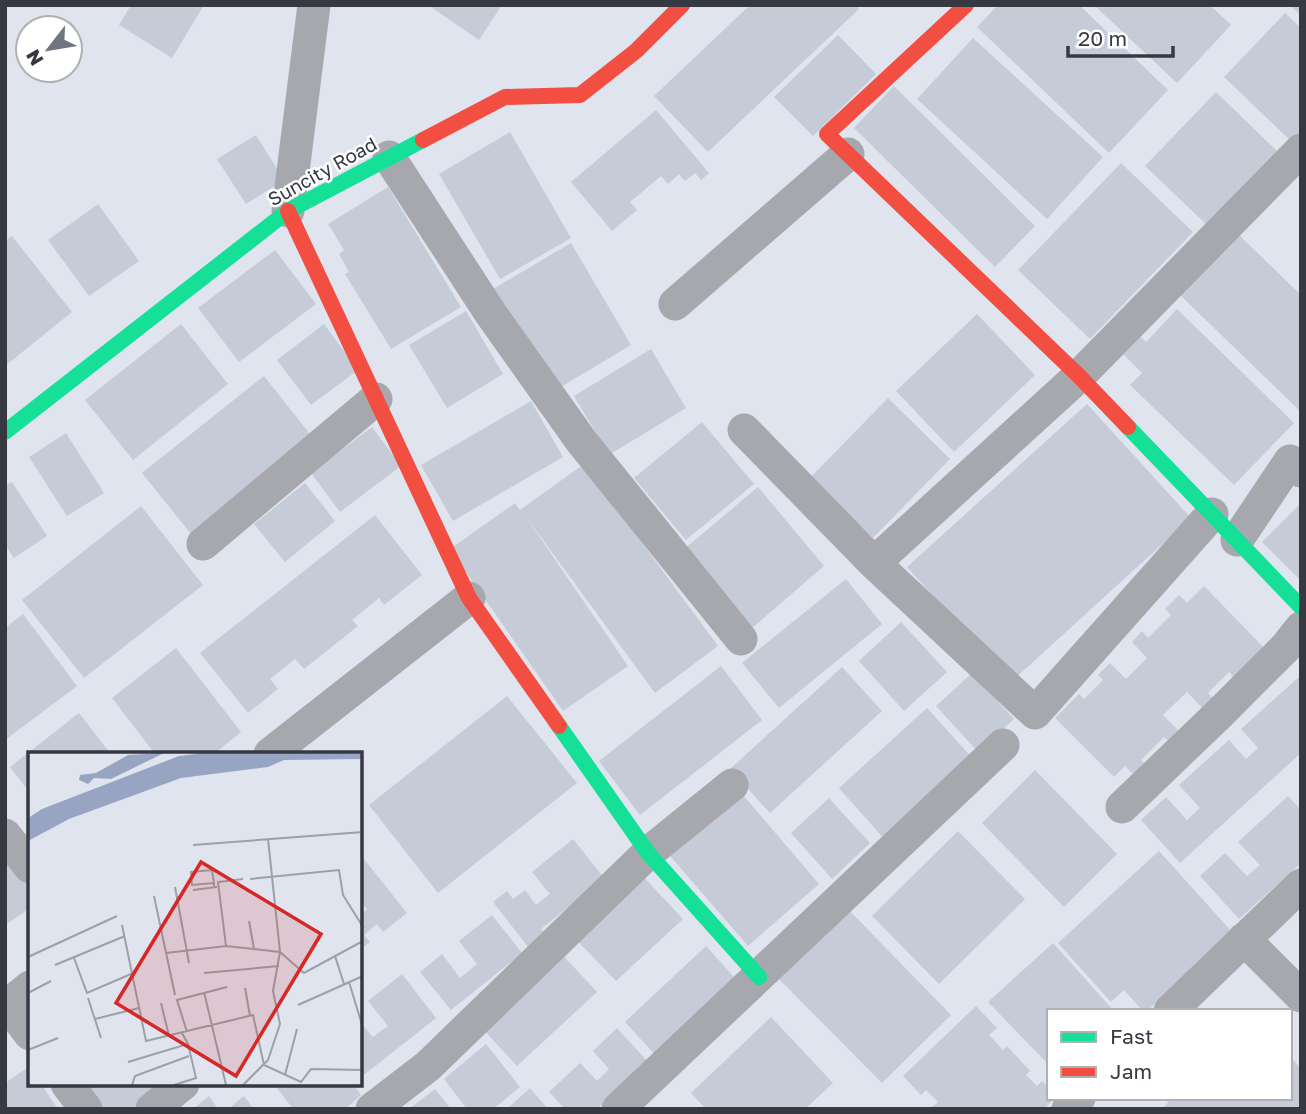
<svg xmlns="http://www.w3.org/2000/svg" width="1306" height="1114" viewBox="0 0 1306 1114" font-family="'Golos Text',sans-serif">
	<rect width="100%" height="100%" fill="#dfe4ef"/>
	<path fill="#c6cbd8" d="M131,5H204L172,58L119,25Z
		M428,5H502L479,40Z
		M750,5H855L859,9L708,152L654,96Z
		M998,5H1079L1168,90L1109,153L977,27Z
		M1094,5H1210L1231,25L1177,83Z
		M1290,5H1301V16Z
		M1285,13L1301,28V135L1293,143L1224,77Z
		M838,35L876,74L813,136L774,97Z
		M973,38L1103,157L1047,219L917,99Z
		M894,86L1035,226L995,267L854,128Z
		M1216,92L1279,153L1208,226L1145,166Z
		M656,110L709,173L701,180L695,173L685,181L679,174L668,184L661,176L630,202L637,210L612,231L571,182Z
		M510,132L571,238L500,279L439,174Z
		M256,135L284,180L246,204L217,159Z
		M1121,163L1193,232L1090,339L1018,270Z
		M388,187L461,307L391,349L345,274L349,272L339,254L344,250L328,224Z
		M98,204L139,261L89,296L48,240Z
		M1237,233L1301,295L1299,410L1179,294Z
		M12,236L72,312L5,366V241Z
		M571,243L631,345L554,391L493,289Z
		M275,250L316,304L239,362L198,308Z
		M1177,309L1294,423L1234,485L1130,385L1142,373L1121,352L1138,334L1146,342Z
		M466,311L503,374L447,408L409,345Z
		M977,314L1035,375L954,452L896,391Z
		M181,324L228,384L133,460L85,400Z
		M324,324L358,370L311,405L277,360Z
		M651,349L686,408L609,455L574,396Z
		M264,376L317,443L195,539L142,473Z
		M888,398L950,459L873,538L811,477Z
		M531,401L563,457L453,521L421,465Z
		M1087,404L1191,518L1011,682L907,567Z
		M702,422L754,484L686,540L634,478Z
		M372,427L401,466L340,512L311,473Z
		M66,433L104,493L67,516L29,457Z
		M584,464L718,646L655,693L526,517L628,666L563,711L450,549L515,503L520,510Z
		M12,482L47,536L14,558L5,545V486Z
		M305,483L335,521L285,562L254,524Z
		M758,487L824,566L750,630L683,550Z
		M1301,503V581L1262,542Z
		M141,506L203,585L84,678L22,600Z
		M375,515L422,575L384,605L379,598L352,620L358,626L304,669L295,659L270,679L278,689L248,713L200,653Z
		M846,579L882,624L779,708L742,663Z
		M1204,586L1272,656L1236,679L1229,672L1208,693L1221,707L1211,717L1187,692L1163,715L1180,732L1170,742L1164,737L1141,760L1154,773L1143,784L1125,766L1114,777L1055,718L1079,694L1084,699L1103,680L1098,675L1110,663L1126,679L1147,658L1132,642L1142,631L1148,638L1171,615L1165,609L1179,595L1187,603Z
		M23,614L77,686L5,740V628Z
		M901,622L947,672L904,711L859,661Z
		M176,648L241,732L214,754H155L112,698Z
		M721,666L762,720L640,815L599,761Z
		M842,667L882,711L770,813L730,769Z
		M972,673L1014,719L978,752L936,706Z
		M1301,675V753L1180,863L1141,820L1166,797L1187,820L1200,808L1179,785L1229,740L1246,759L1258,748L1241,729Z
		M507,696L577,783L438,893L369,805Z
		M927,708L975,761L886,841L839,788Z
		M79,713L111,754H30V793L10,767Z
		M1035,770L1117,854L1064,907L982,823Z
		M738,789L819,884L748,946L666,851Z
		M1288,796L1301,810V863L1239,919L1200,876L1225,853L1247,876L1260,865L1238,842Z
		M829,798L870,843L832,879L791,833Z
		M958,831L1025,899L939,984L872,916Z
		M573,839L609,884L581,897L541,929L546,934L529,948L493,902L507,891L513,899L525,890L536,905L550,894L532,872Z
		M5,850L30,886V908L5,925Z
		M1159,851L1233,933L1147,1011H1143L1124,990L1111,1002L1058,943Z
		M360,854L407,913L383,932L377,924L364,935L370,942L360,950V915L367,909L360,901Z
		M637,870L683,919L616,981L570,933Z
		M844,905L951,1015L882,1083L775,975Z
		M492,915L522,953L451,1010L420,972L442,954L460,978L477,964L459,941Z
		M1053,943L1114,1011H1049V1065L988,1002Z
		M706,946L741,985L660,1060L625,1022Z
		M558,950L597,992L517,1066L479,1025Z
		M402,974L436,1018L360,1078V1022L373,1037L388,1026L368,1001Z
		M976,1006L997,1028L989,1035L1003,1050L1007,1046L1030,1071L1026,1075L1037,1086L1042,1081L1049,1088V1098H1055L1044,1109H934L932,1107L938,1102L926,1090L921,1095L903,1076Z
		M771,1017L833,1083L805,1109H706L691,1093Z
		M617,1028L648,1062L597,1109H565L549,1092L580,1063L597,1081L609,1069L593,1051Z
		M486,1044L520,1087L493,1109H467L444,1079Z
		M1290,1057L1301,1068V1109H1166L1164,1107L1172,1098H1290Z
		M30,1066V1084H41L58,1109H5V1083Z
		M73,1084H166L131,1109H90Z
		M274,1084H353L361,1095L345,1109H293Z
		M530,1088L548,1109H507Z
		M435,1089L451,1109H409Z
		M209,1096L218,1109H193Z
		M244,1096L254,1109H228Z"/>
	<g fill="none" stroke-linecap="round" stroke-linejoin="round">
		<path stroke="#a7a8ae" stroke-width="33" d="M389,157L491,314L582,442L741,639
			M288,211L314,5
			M675,304L848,154
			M744,430L874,563L1035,713L1212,514
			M1237,540L1290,461L1301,471
			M203,544L376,399
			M874,563L1079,376L1301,150
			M270,754L469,598
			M1122,807L1218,715L1286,647L1301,628
			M5,835L30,867
			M1244,939L1301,996
			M30,987L8,1005L30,1034
			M1170,1011L1301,885
			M67,1084L86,1109
			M152,1109L183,1084
			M372,1109L428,1066L648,853L732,785
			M618,1109L1003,745
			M1068,1109L1079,1098"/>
		<path stroke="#16e098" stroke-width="16" d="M1128,427L1301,607
			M5,432L288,211L423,140
			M559,726L648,853L759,977"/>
		<path stroke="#f24e42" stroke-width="16" d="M966,5L827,134L1079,376L1128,427
			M423,140L505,97L580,95L636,51L682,5
			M288,211L469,598L559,726"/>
	</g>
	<g text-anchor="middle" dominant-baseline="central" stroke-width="5" stroke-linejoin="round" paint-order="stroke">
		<g font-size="19" fill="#363941" stroke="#fff">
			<text transform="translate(322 171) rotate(-29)">Suncity Road</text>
		</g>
	</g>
	<g transform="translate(28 752)">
		<rect width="334" height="334" fill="#dfe4ef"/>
		<path d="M136,1L83,27L66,26L60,32L51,28L52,23L68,21L100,3ZM176,1H334L335,7L256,8L240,15L153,26L41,67L0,89V66L14,57L151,4Z" fill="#97a5c3"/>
		<path fill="none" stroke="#9ba0a9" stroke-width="2" d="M165,93L335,80M222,127L311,118L315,143L335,175M186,131L164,133L163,120L184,118L186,131V135M147,135L161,211M165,138L189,135M126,144L147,243M221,169L226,197M94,173L118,289L225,263L236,313M198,194L190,130L215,127M252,200L276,221L335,189M138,201L198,194L252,200M307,204L316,232M0,205L89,164M46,206L59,241L103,222M27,213L97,184M176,221L251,214M321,230L335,276M217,236L222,264M176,240L198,333M0,241L23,229M60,246L73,286M133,251L141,284M270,253L335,224M67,267L111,256M159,280L149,248L199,235M0,298L30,286M100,310L160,292L154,281M236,313L273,330L283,317L335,318M257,323L269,277M104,333L107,324L161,304M146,333L168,326L160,292M215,333L240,308L252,272L245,239L252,200L240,87"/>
		<path fill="#d62828" fill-opacity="0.15" stroke="#d62828" stroke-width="3.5" d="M173,110L293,182L208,324L88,251Z"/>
		<rect width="334" height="334" fill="none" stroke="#363941" stroke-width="3.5"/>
	</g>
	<rect width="1306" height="1114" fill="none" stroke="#363941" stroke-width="14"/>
	<rect x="1047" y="1009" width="245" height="91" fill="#ffffff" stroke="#afb0b3" stroke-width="2"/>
	<rect x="1061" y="1032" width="35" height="10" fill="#16e098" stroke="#afb0b3" stroke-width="2"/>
	<text x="1110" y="1044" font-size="21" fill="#363941">Fast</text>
	<rect x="1061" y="1067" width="35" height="10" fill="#f24e42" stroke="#afb0b3" stroke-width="2"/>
	<text x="1110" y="1079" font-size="21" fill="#363941">Jam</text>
	<g transform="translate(49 49) rotate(239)"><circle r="33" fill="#ffffff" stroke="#afb0b3" stroke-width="2"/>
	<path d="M0-5L12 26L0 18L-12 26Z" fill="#71757e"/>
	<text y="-10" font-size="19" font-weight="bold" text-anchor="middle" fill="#363941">N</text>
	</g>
	<path d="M1068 46v10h105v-10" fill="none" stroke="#363941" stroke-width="3.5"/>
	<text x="1078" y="46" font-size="21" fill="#363941" stroke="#ffffff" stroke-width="5" paint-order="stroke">20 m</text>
</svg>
